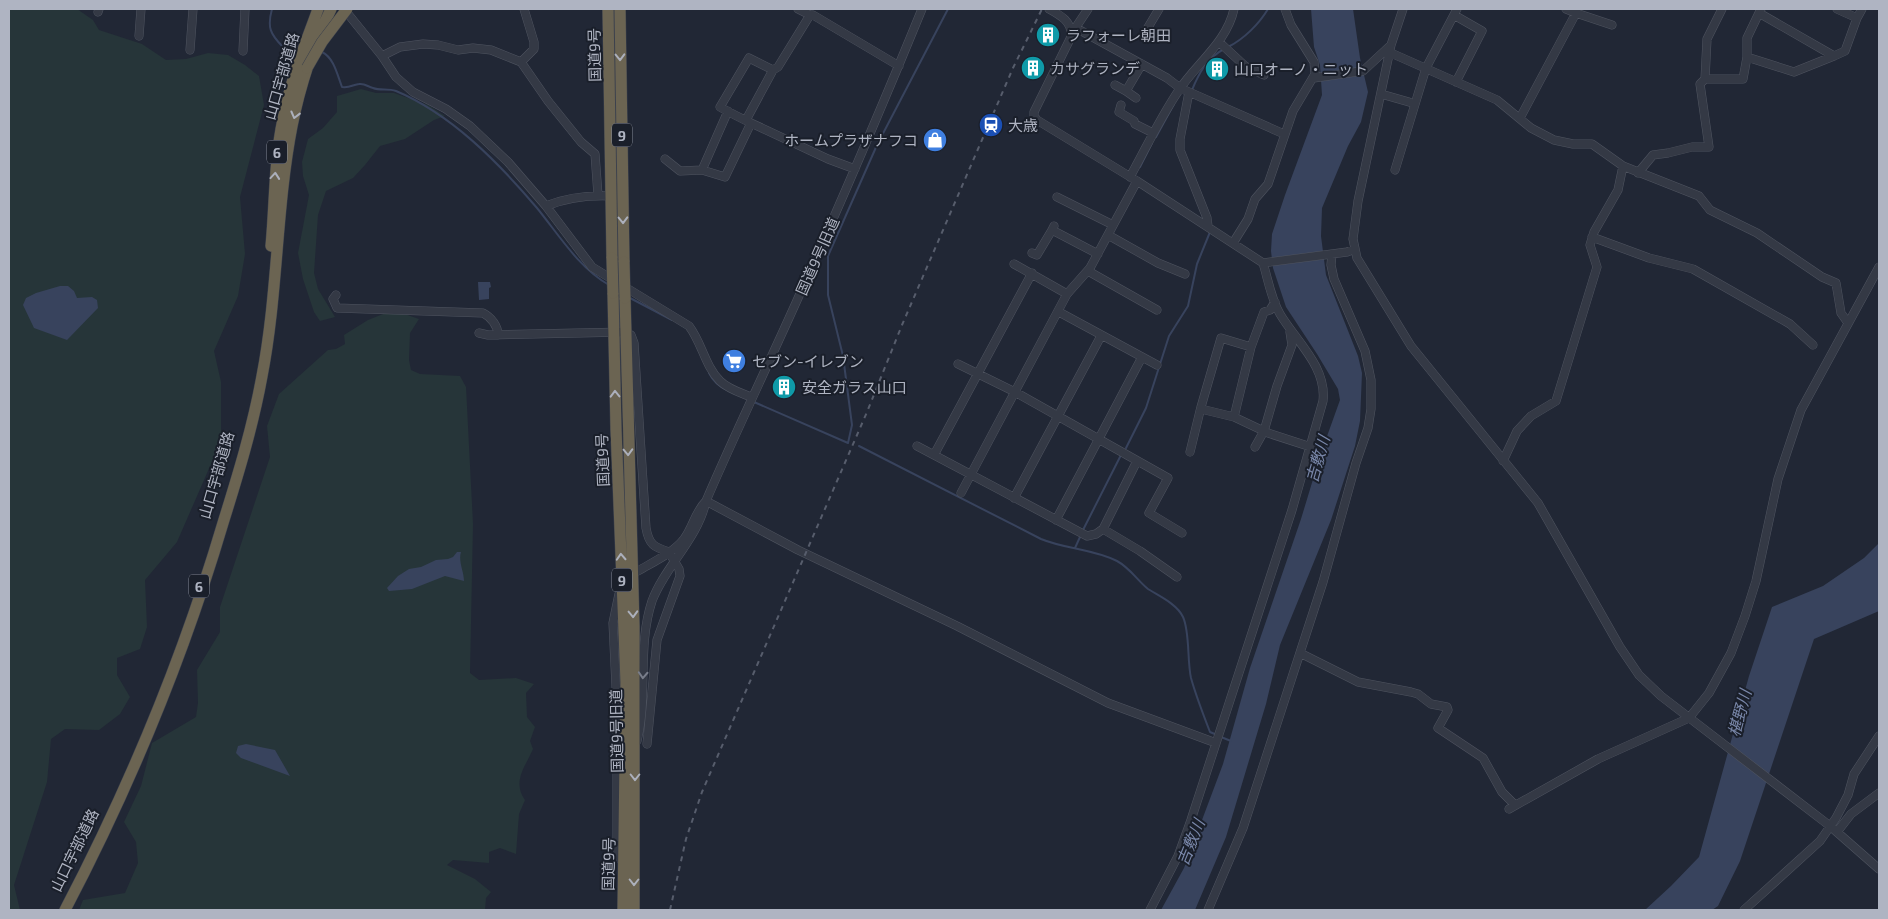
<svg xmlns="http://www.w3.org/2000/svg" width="1888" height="919" viewBox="0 0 1888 919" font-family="'Exo 2','Noto Sans JP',sans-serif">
	<rect width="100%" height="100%" fill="#212735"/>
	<path fill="#263539" d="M9,9H77L93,20L99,30L142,44L166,60L186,59L208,53L228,55L245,65L259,76L264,105L240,197L245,254L238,296L214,351L221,382V441L177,542L145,580L147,627L140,649L117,658V675L130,697L120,714L99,730L65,729L51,739L47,782L14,885L20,910H9Z
		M361,89L376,93H394L428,105L445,116L434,120L405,139L380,146L365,165L353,178L326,191L318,215L314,273L318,289L335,317L320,321L314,312L303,279L298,253L309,195L303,176L302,162L308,139L323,128L337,112V96Z
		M393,310L419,319L410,333L409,360L411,370L420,374L460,376L466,387L473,524L470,673L479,680L516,678L534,684L526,693L527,717L535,727L530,741L533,749C525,767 512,782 525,800L519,814L516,854L500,848L489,852V863L453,860L447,865L475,879L491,892L486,898L485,910H79L83,900L125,893L138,863L136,842L124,822L141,786L152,743L196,717L198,703L197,670L220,632V607L270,457L267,426L279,394L328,350L336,349L345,344L344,335L368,320Z"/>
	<path fill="#38435d" d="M1311,9H1353L1360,58L1368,92L1361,122L1348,146L1322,208L1321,236L1326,275L1358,356L1362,373L1360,421L1355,446L1331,520L1280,645L1266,704L1226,837L1195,910H1161L1184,868L1223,764L1250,668L1301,519L1321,453L1340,400L1338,389L1317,354L1286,307L1273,268L1271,251L1272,234L1285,195L1322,95L1320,65L1314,47Z
		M478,282H490L491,287L489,288V299L479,300Z
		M60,286H68L74,291L77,298L92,297L97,300L98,308L67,340L34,328L23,305L26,298L36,293Z
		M1879,543V611L1814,639L1740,861L1718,906L1712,910H1645L1671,886L1699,857L1749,676L1772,607L1823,586L1864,558Z
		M457,552H461C458,561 464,572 464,581L445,576L412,589L389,591L387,588L398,576L409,569L421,567L436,560L448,559L453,557Z
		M246,744L275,750L290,776L241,758L236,753L238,746Z"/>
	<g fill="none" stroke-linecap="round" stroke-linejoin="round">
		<path stroke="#38435d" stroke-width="2" d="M272,9C267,27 270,34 283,47L292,46L300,47
			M1228,47C1244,39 1259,24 1268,9
			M322,52C334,58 337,74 342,87C351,88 351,85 359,84C365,83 368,87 373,88C380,91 388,88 396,91C451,114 498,162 537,208C559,235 578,267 609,285
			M1192,90C1199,73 1207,58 1224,49
			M1156,137L1174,104
			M1140,167L1152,143
			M630,298L672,320
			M709,373C713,381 718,386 727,390
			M754,402L848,443L852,425L843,356L828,295V256L877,145L948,9
			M859,446L1041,539C1065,549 1093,549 1117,561C1130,568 1137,580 1148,589C1159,596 1177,604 1183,617C1190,632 1187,660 1191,678C1196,696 1203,714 1210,732L1217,735
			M1126,448L1146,408L1169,336L1188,306L1197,264L1210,232
			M1083,530L1121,455
			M1075,548L1080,537
			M1221,737L1231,741"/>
		<g stroke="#4f5460" stroke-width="9">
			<path id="minor" d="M344,9L382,56L396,77L413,92L446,109L470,126L508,162L546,206L592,267L689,326C702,343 705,366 720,381C728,389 741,393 751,397
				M798,9L810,15H813L899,66
				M1049,9C1060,15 1073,22 1071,37L1034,112V116L1037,120L1137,181L1263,263L1347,252L1355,249
				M1403,9L1391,45L1358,201L1353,239L1357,258L1411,346L1538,503L1620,647L1639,675L1661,696L1830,826L1879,869
				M1722,9L1707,39L1705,79H1743L1747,57
				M1761,9L1759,13L1834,56L1845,51L1857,18L1837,9
				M98,12L99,9
				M1576,13L1612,25
				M1759,13L1747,38V57L1794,72L1834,56
				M1454,15L1482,31L1456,82
				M1857,18L1862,9
				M1076,28L1167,78L1180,88L1284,134
				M1147,29L1159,9
				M1074,30L1088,9
				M139,36L141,9
				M1219,42L1245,66L1264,75
				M190,50L193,9
				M243,51L245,9
				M1391,53L1497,100L1531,128L1554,140L1573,144H1592L1623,166L1699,196L1710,210L1757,233L1822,277L1836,283L1841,313L1848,323
				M382,56L400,47L423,44L438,45L458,50L473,48L491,50L521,62L548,101L581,142L595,154L598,195
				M521,62L534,49V42L524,9
				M773,70L778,67L810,15
				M1314,78L1363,71L1391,45
				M1115,85L1126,91L1142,64
				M1126,91L1136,98
				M1189,92L1180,139V150L1207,218L1208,226
				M1381,94L1409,102
				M1121,105L1119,112L1134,121L1135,124L1153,133
				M1520,118L1576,13L1566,9
				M746,120L773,70L749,58L720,107C730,113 741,118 751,123
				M665,159L680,171L702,170L725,177L751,123L828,159L855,169
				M702,170L728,111
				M1395,170L1426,68L1457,9
				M1638,173L1653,155L1668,153L1692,147H1709L1700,84L1705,79
				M1130,177C1146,148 1160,118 1179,90C1197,63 1227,42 1234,9
				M1057,197L1113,225
				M546,206C566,198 589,195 611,196
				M1054,226L1052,230L1098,254
				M1108,235L1158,263L1185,274
				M1592,237L1649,258L1693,269L1790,324L1813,345
				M1233,243L1248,219L1255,199L1268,184L1293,111L1315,74L1314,62L1291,25L1285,9
				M1032,253L1037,255L1052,230
				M1014,264L1067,294
				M1088,271L1157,310
				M336,295L333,299L337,308L483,313C491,317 498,326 498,335
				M1275,302L1270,310L1264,312L1251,347L1234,417L1268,433L1311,447
				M1059,312L1157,365
				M479,333L488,335L625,332L631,335L634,343L646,528C649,545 654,547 669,552L679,569L680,576L657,640L647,744
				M958,364L1015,392L1168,478L1149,513L1182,533
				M1201,409L1234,417
				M917,446L1087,536L1096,534L1103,529L1140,551L1177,577
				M1255,447L1264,431L1277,386L1292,345L1290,332
				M1190,452L1201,407L1221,338L1251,347
				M934,455L1032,273
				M1503,461L1517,431L1531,416L1556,401L1597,267L1590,245L1594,232L1618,190L1623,166
				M961,493L1067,294L1090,268L1137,181
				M1014,498L1101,336
				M706,501L798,550L957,626L1108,703L1216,743
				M1056,520L1142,357
				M1103,529L1137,461
				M638,571C653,562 673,553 684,539C693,527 695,512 706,501
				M619,594L613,623L617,707V847L620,859
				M1300,653L1358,682L1411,692L1418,694L1431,704L1447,707L1448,710L1438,728L1483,758L1502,792L1515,805
				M637,741C648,695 637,646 652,601C665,566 698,539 706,501C737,429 771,359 803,287C844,195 884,102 922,9
				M1509,809L1598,759L1689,718L1709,693L1731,653L1745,616L1756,581L1778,479L1801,410L1879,267
				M1837,832L1851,814L1879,793
				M1150,910L1178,856L1191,820L1292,510L1323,401C1327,367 1296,341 1280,314C1271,299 1268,279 1263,263
				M1208,910L1243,828L1323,582L1356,463L1368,428L1371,409V380L1365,351L1334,279L1331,265L1332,254
				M1744,910L1820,841L1836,818L1848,795L1854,774L1879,736"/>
		</g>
		<g stroke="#3c414d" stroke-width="12">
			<path id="highway" d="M608,9L612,258
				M620,9L624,262
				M271,246C275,203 274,161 283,119C290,81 305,45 318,9
				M613,293L616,429L626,682L623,910
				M625,298L634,626V910
				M65,910C130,786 183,658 223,523C238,475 253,426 262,376C278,294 276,208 292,126C300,86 313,46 331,9"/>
		</g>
		<use href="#minor" stroke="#343945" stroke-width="8"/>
		<use href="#highway" stroke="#6b6452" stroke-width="11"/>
		<path stroke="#575d6c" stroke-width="2" stroke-dasharray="5 5" stroke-linecap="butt" d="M670,910L686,839L702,792L867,412L902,325L1013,68L1042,9"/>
		<g stroke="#3c414d" stroke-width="12" stroke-linecap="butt">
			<path id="highway-bridge" d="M307,68L322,42L347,9
				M612,258L613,293
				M624,262L625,298"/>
		</g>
		<use href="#highway-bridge" stroke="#6b6452" stroke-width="11"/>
	</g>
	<defs><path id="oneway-chevron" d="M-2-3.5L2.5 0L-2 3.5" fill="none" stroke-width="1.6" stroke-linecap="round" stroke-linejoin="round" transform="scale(1.25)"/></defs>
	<g stroke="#acb0bc">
		<use href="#oneway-chevron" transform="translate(620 57) rotate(89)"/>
		<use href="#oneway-chevron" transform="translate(295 115) rotate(104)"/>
		<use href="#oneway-chevron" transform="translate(275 176) rotate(-85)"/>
		<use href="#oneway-chevron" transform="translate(623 220) rotate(89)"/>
		<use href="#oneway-chevron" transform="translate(615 394) rotate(-91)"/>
		<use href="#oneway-chevron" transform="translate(628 452) rotate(88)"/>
		<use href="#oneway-chevron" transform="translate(621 557) rotate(-93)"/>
		<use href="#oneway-chevron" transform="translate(633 614) rotate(88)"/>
		<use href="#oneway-chevron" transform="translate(635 777) rotate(90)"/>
		<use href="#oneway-chevron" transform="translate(634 882) rotate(90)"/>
	</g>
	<use stroke="#787d8a" href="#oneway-chevron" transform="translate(643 675) rotate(93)"/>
	<defs>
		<g id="building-disc" transform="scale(1.25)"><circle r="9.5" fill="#0f9aa8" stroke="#1a1f2a"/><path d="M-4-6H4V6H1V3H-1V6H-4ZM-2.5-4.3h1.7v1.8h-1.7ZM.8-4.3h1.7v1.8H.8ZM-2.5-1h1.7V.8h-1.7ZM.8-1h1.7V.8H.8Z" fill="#fff"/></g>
		<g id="station-disc" transform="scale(1.25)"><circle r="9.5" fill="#1a4fb4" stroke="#1a1f2a"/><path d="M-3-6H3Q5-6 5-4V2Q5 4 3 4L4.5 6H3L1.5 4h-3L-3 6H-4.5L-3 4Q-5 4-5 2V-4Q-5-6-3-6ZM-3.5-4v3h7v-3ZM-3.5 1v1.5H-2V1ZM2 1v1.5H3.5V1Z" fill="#fff"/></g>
		<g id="shop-disc" transform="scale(1.25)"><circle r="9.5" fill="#3f7fe0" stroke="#1a1f2a"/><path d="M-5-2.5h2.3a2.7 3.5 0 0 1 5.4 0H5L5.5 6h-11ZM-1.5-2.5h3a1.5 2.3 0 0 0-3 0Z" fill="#fff"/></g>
		<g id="supermarket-disc" transform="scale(1.25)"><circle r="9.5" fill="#3f7fe0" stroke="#1a1f2a"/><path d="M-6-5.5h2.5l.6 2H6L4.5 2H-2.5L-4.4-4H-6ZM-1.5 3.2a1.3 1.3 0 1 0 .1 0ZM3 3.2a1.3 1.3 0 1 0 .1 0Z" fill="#fff"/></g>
	</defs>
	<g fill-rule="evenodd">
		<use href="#building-disc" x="1048" y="35"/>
		<use href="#building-disc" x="1033" y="68"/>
		<use href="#building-disc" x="1217" y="69"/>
		<use href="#station-disc" x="991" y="125"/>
		<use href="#shop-disc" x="935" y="140"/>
		<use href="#supermarket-disc" x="734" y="361"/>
		<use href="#building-disc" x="784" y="387"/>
	</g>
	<g text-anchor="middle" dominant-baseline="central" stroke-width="4" stroke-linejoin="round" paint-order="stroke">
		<g fill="#1a1f2a" stroke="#828794" stroke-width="1">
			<rect x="612" y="123.5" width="20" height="23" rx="4"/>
			<rect x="267" y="140.5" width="20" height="23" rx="4"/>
			<rect x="612" y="568.5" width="20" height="23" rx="4"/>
			<rect x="189" y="574.5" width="20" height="23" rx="4"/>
		</g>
		<g font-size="14" font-weight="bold" fill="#afb4c2">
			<text x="622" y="135">9</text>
			<text x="277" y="152">6</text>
			<text x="622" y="580">9</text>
			<text x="199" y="586">6</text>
		</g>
		<g font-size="15" fill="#afb4c2" stroke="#1a1f2a" text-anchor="start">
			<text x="1066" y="35">ラフォーレ朝田</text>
			<text x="1050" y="68">カサグランデ</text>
			<text x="1234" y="69">山口オーノ・ニット</text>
			<text x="1008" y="125">大歳</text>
			<text x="918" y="140" text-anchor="end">ホームプラザナフコ</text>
			<text x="752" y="361">セブン-イレブン</text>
			<text x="802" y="387">安全ガラス山口</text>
		</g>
		<g font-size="15" fill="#afb4c2" stroke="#1a1f2a">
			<text transform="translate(594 55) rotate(-91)">国道9号</text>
			<text transform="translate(281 76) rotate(-74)">山口宇部道路</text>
			<text transform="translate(817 256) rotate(-66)">国道9号旧道</text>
			<text transform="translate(602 460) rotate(-92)">国道9号</text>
			<text transform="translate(216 475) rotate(-74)">山口宇部道路</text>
			<text transform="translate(616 731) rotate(-91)">国道9号旧道</text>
			<text transform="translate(74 850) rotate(-64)">山口宇部道路</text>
			<text transform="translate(608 864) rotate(-89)">国道9号</text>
		</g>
		<g font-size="16" font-style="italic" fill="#7987a9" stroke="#1a1f2a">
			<text transform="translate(1317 459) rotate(-74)">吉敷川</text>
			<text transform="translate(1739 713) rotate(-75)">椹野川</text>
			<text transform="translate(1190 842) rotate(-68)">吉敷川</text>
		</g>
	</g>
	<rect width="1888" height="919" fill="none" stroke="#afb4c2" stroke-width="20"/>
</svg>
